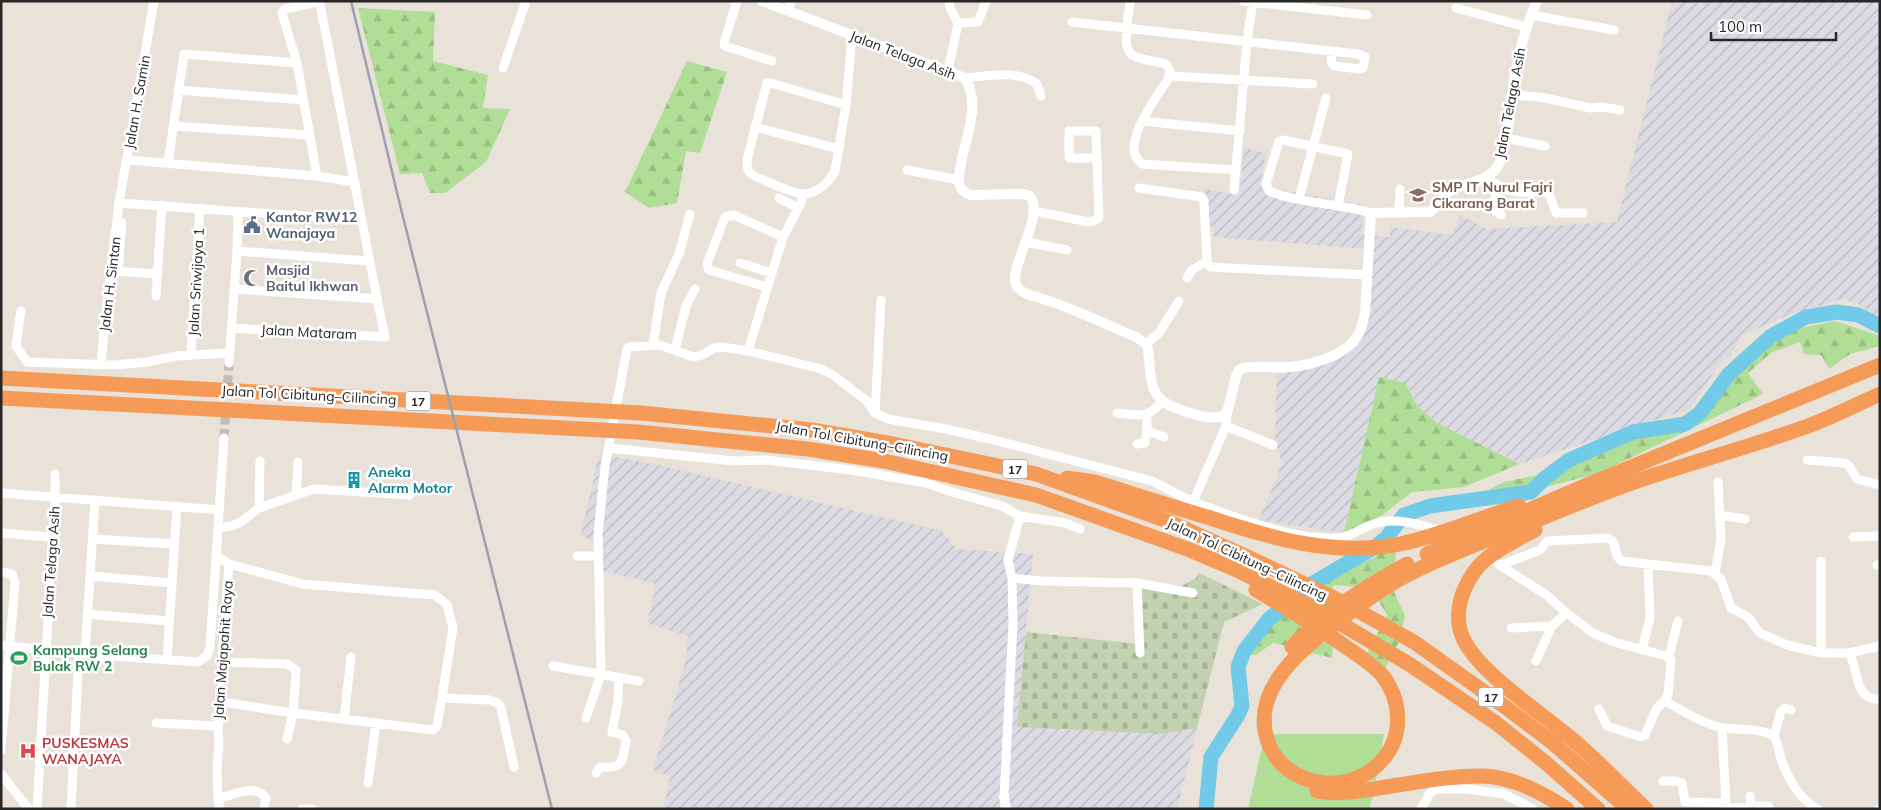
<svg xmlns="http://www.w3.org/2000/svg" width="1881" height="810" viewBox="0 0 1881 810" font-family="Mulish,sans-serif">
	<defs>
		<pattern id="industrial-furrows" width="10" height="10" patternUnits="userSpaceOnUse" patternTransform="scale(1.25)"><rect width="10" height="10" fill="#dcdae2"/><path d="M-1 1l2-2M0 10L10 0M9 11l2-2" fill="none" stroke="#bdbbc2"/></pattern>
		<pattern id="forest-firs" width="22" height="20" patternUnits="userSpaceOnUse" patternTransform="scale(1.25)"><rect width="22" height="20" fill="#b1de97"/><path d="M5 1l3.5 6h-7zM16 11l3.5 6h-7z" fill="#98be82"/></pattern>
		<pattern id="cemetery-stones" width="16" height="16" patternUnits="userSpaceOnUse" patternTransform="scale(1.25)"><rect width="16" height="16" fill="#c2d2b1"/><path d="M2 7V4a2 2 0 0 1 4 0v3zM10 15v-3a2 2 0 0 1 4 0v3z" fill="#a7b498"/></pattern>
	</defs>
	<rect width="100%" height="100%" fill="#e9e2d9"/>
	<path fill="url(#industrial-furrows)" d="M1672,1H1880V323L1877,322L1860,305L1843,299L1791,314L1742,335L1730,357L1720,363L1690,409L1519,464L1437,423L1417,406L1406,383L1379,378L1344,533L1259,520L1282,464L1275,440L1277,374L1298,371L1352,346L1361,330L1368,249L1214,237V226L1201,228L1204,189L1239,195L1244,148L1266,153L1260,186L1365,205L1361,234L1390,237L1391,227L1453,235L1460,215L1487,229L1617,222Z
		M599,454L649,463L942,531L956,549L1033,554L1017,727L1161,734L1197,728L1177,809H663L670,777L653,770L686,660L688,636L647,623L656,584L596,569L594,543L581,535Z"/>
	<path fill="#b1de97" d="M1265,734H1384L1373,796L1369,809H1248Z"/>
	<path fill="url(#forest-firs)" d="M358,8L435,12L433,61L488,75L483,108L510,109L486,162L445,193H430L422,173L400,174Z
		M687,61L727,72L700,153L686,151L677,203L649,208L625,192Z
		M1835,321L1880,336V346L1850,354L1829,369L1821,355L1804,354L1800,342L1771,353L1748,373L1763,394L1599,473L1527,492L1482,502L1490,489L1504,482L1548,473L1622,442L1682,429L1705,410L1738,360L1777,333Z
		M1379,377L1406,383L1417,406L1437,423L1519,464L1464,487L1412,492L1381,516L1344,533Z
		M1394,529L1396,551L1393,590L1405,615L1399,642L1385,669L1362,663L1387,615L1371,588L1333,585L1335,615L1332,658L1274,643L1255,655L1239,656L1262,623L1291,598L1375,557Z"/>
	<path fill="url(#cemetery-stones)" d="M1199,573L1263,604L1224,622L1197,728L1161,734L1017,727L1026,632L1139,644L1136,582L1178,588L1196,578Z"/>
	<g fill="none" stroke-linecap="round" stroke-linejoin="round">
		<path stroke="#70cae8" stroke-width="15" d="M1206,809L1211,757L1238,715L1242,706L1238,667L1244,651L1268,620L1308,586L1375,547L1386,538L1404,515L1430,506L1531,492L1545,478L1569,460L1633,432L1685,424L1700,413L1729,374L1771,336L1806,317L1837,312L1858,315L1880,326"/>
		<path stroke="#c2bdb5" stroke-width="9" stroke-dasharray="9 4.5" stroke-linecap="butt" d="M224,438L229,363"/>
		<path stroke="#fff" stroke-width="9" d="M737,1L724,43L725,46L772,61
			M1130,1C1129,13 1121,48 1132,55C1141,60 1153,61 1163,63L1167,65L1170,71L1168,79C1158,96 1117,147 1142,164L1236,170
			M1243,1L1367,15
			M1456,8L1526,27
			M788,11L791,1
			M1531,15L1614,30
			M1072,22L1358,54L1365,57L1363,68L1360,69L1334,66L1331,62L1332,51
			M958,23L978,22L986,1
			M503,68L526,1
			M948,71L958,23L950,8L949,1
			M1170,76L1313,84
			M965,78C989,76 1016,69 1037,84L1041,96
			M178,90L303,100
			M1511,95L1540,97L1591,108L1602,107L1620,110
			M846,105L771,83H767L748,156C747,161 746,167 749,172C753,177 798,195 804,194C819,193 828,183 835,171L846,105L852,35
			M1142,121L1240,131
			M173,126L309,135
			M755,127L839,149
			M1505,138L1545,146
			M128,160L317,176L355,182
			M168,163L184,54L297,63
			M907,170L959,180
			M1486,177C1508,195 1520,193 1547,192L1550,196L1556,213H1583
			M1498,187V196L1494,199L1495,211L1501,215
			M1139,188L1202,197L1204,202L1207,261L1210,267L1368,275
			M1234,190L1247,41L1253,1
			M779,198L798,208
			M1299,199L1326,98
			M119,203L360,220
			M1338,206L1348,154L1283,140L1279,141L1266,184L1269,191C1301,204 1338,203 1371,213
			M1034,211L1089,222L1098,219L1099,216L1096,132V131H1069V158H1097
			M1399,213L1400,189
			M1026,242L1067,250
			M237,251L369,261
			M740,263L771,273
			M113,271L158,274
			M118,272L122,223
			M1187,278L1192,270L1207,261
			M767,287L709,270L707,264L725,217L734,215L783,237
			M234,289L377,299
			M156,296L162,205
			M21,311L16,346L27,362L114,365L147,362L176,356L229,353
			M232,328L385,337C362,226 342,115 320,4L317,2L285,9L282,13L297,63L317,176
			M1146,344L1159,333L1179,301
			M653,345L661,293L679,254L690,214
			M675,350L686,306L695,289
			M748,351L783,237L800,205L803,194
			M191,355L200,208
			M229,363L237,251L238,212
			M101,365L105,320L119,203L154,1
			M875,413L881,300
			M1117,413C1139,414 1146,421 1162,401
			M1147,415V429L1150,432L1164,437
			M1226,426L1273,445
			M1137,444L1145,443L1147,429
			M609,448L734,461L766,460L851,470L926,483L952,492L1002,506L1020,516L1065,523L1080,529
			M1807,460L1845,463L1849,466L1857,479L1880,485
			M1,493L220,510
			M296,495L298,462
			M1193,502C1236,517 1290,540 1336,538C1350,538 1359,529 1371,525C1394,516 1420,524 1442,532
			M259,508L260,461
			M1719,515L1745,519
			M219,528L231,526L241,522L259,508L314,489L410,495
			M1,533L52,537
			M1853,537L1880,536
			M93,539L174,544
			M217,556L229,564L222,662V702L218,726L219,743L217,769L218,799L220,809
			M577,556H598
			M1498,564L1548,596L1564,611L1593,633L1614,642L1666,656L1671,660L1668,694L1665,701L1657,708L1645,735L1641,737L1607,726L1599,709
			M1501,565L1540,550L1547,541L1607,538L1613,541L1617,556L1621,561L1711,571L1721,579L1731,608L1748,617L1760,633L1787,645L1821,653H1849C1859,668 1853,701 1880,699
			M1877,565H1880
			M1,572L12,574L15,582L1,750
			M1715,574L1721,539L1718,482
			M91,576L172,583
			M1012,578L1042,581L1137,583L1193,593
			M1137,583L1140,653
			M87,614L169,621
			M1511,628L1552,626L1566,613
			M1,645L85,654L198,662L207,656L210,647L224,438
			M1642,650L1650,618L1648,564
			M1821,653V561
			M1849,653L1880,646
			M85,654L95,500
			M1669,657L1678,621
			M167,660L177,506
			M1536,661L1552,626
			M222,662L287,664L296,670L293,713L287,739
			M553,666L639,681
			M442,698L490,700L498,703L501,708L514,767
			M1665,701C1683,711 1703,724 1723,728C1739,730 1760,728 1774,736C1778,743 1779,751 1781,759C1788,778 1799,800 1818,809
			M222,702L293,713L433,730L437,726L442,698L453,627L447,605L435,595L303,584L229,564
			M586,718L601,674L598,534L605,466L627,349L629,347L659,345L694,357L702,355L714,348L722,347L748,351L821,369L833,375L867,401L875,413L888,419L946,429L994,440L1152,481L1193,502L1226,426L1227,413
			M344,719L351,657
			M156,723L218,726
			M1774,736L1781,711L1785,708L1791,710
			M596,773L600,767C624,769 622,762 626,741L623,735L612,732L618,701L619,677
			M1,774L29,809
			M1663,781H1676L1682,783L1685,802L1726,803L1722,728
			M368,783L376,723
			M1750,796L1751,809
			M1004,797L1013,623L1012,578L1008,560L1020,516
			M218,799C232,795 256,783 266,798L264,809
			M1726,803V808H1751
			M1751,806H1768L1770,809
			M37,809L55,497V474
			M71,809L79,653
			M302,809H312
			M1421,809C1423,803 1428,800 1429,794L1436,789H1467L1504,794L1533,809
			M1879,809H1880"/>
		<path stroke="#fff" stroke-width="10" d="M762,1L965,78C980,101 968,134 962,158C961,166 958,174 959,182C960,189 964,193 971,195L1023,194L1030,196C1046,217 1004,273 1018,288C1024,295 1035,296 1043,299C1075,309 1105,324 1136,337L1146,344L1148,348C1152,394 1150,402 1197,415C1207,418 1218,420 1227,413L1236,376L1240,369C1256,364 1274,369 1290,367C1312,365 1347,355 1358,335C1362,328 1363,320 1365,313L1371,213L1430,212C1438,207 1440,198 1447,193C1461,182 1483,184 1495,170C1508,156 1511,95 1515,74C1520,49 1526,25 1537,1
			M1004,797L1006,809"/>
		<path stroke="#f69a58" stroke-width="15" d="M1,378L641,413L812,430L893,444L1036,474L1170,522L1252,559L1342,602L1414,642L1504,706L1553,743L1628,809
			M1,398L638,432L808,449L884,461L1036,495L1190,550L1237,570L1321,612L1409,664L1496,723L1546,763L1598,809
			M1067,478L1095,482C1133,494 1170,506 1207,517C1271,538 1332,557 1400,544C1440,536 1479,518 1519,506
			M1535,530C1518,539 1501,547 1486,559C1477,566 1469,579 1464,590C1458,605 1456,623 1463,638C1477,670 1534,708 1562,731C1592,754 1618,783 1646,809
			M1427,554L1585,486L1880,365
			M1256,590C1287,608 1317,626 1346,647C1359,656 1372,664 1382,675C1401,699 1404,734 1384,758C1370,776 1346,785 1324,783C1299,780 1277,767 1268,742C1249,689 1304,647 1340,620C1363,602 1385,586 1411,573C1442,557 1477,544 1510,531C1555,513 1600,493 1646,478C1700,460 1755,445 1808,426C1832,417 1856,405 1880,394
			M1292,647C1325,612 1365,587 1407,564
			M1317,791C1340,795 1362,791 1386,787C1417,782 1449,776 1481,776C1511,776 1543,793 1567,809"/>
		<path stroke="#9da0b1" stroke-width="2.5" d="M351,1L400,205L552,809"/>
	</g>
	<defs>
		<g id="school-bare" transform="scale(1.35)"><path d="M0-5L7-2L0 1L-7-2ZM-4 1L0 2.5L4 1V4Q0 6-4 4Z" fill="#8d6e63" stroke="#fff" stroke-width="2.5" paint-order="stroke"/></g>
		<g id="civic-bare" transform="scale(1.35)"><path d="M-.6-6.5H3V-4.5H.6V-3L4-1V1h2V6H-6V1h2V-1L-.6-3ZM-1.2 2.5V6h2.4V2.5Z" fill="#5c6f8a" stroke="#fff" stroke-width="2.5" paint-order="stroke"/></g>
		<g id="mosque-bare" transform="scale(1.35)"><path d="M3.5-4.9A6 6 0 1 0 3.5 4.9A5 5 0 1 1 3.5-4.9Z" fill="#6b7280" stroke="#fff" stroke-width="2.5" paint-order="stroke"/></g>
		<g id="building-bare" transform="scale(1.35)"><path d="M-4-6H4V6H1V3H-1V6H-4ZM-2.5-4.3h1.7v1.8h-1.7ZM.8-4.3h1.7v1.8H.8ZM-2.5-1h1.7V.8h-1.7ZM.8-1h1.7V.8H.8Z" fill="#0f9aa8" stroke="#fff" stroke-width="2.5" paint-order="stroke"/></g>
		<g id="stadium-bare" transform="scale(1.35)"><path d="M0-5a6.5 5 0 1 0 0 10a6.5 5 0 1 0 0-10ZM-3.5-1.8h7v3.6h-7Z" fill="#2e9e5b" stroke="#fff" stroke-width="2.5" paint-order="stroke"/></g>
		<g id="hospital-bare" transform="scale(1.35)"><path d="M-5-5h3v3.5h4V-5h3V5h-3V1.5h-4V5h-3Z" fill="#e0444e" stroke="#fff" stroke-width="2.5" paint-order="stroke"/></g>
	</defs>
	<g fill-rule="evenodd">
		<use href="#school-bare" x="1418" y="195"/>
		<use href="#civic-bare" x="252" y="225"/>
		<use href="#mosque-bare" x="252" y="278"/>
		<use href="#building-bare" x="354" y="480"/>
		<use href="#stadium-bare" x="19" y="658"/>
		<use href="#hospital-bare" x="28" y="751"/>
	</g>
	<g text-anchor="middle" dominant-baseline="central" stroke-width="5" stroke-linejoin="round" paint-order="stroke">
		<g fill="#fff" stroke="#686868" stroke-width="1">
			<rect x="405.5" y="391.5" width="25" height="19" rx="4"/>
			<rect x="1002.5" y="459.5" width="25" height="19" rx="4"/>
			<rect x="1478.5" y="687.5" width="25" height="19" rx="4"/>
		</g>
		<g font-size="12" font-weight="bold" fill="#272727">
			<text x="418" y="401">17</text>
			<text x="1015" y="469">17</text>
			<text x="1491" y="697">17</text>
		</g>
		<g font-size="14" fill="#272727" stroke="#fff">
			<text transform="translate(903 55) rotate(21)">Jalan Telaga Asih</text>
			<text transform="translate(137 102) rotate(-80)">Jalan H. Samin</text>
			<text transform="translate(1510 103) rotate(-79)">Jalan Telaga Asih</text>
			<text transform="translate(196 282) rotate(-87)">Jalan Sriwijaya 1</text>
			<text transform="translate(110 284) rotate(-83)">Jalan H. Sintan</text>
			<text transform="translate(309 332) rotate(3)">Jalan Mataram</text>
			<text transform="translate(309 395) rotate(3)">Jalan Tol Cibitung–Cilincing</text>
			<text transform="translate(862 441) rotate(10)">Jalan Tol Cibitung–Cilincing</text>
			<text transform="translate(1247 559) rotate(25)">Jalan Tol Cibitung–Cilincing</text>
			<text transform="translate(51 562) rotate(-86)">Jalan Telaga Asih</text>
			<text transform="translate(223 650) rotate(-86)">Jalan Majapahit Raya</text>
		</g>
		<g font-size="14" font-weight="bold" fill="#785e54" stroke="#fff" text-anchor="start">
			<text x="1432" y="187">SMP IT Nurul Fajri<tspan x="1432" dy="16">Cikarang Barat</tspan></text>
		</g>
		<g font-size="14" font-weight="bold" fill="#4e5e75" stroke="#fff" text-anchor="start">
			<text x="266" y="217">Kantor RW12<tspan x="266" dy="16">Wanajaya</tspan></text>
		</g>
		<g font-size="14" font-weight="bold" fill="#5b616d" stroke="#fff" text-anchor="start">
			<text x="266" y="270">Masjid<tspan x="266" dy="16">Baitul Ikhwan</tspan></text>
		</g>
		<g font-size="14" font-weight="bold" fill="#0d838f" stroke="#fff" text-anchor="start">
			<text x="368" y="472">Aneka<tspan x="368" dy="16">Alarm Motor</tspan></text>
		</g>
		<g font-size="14" font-weight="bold" fill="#27864d" stroke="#fff" text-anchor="start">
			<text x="33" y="650">Kampung Selang<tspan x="33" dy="16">Bulak RW 2</tspan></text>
		</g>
		<g font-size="14" font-weight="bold" fill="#be3a42" stroke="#fff" text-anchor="start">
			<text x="42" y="743">PUSKESMAS<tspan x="42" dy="16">WANAJAYA</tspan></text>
		</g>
	</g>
	<rect width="1881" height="810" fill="none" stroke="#272727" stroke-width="5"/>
	<path d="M1711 32v8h125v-8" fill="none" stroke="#272727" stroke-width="2.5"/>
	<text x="1718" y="32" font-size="15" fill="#272727" stroke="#ffffff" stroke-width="4" paint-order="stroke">100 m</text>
</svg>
